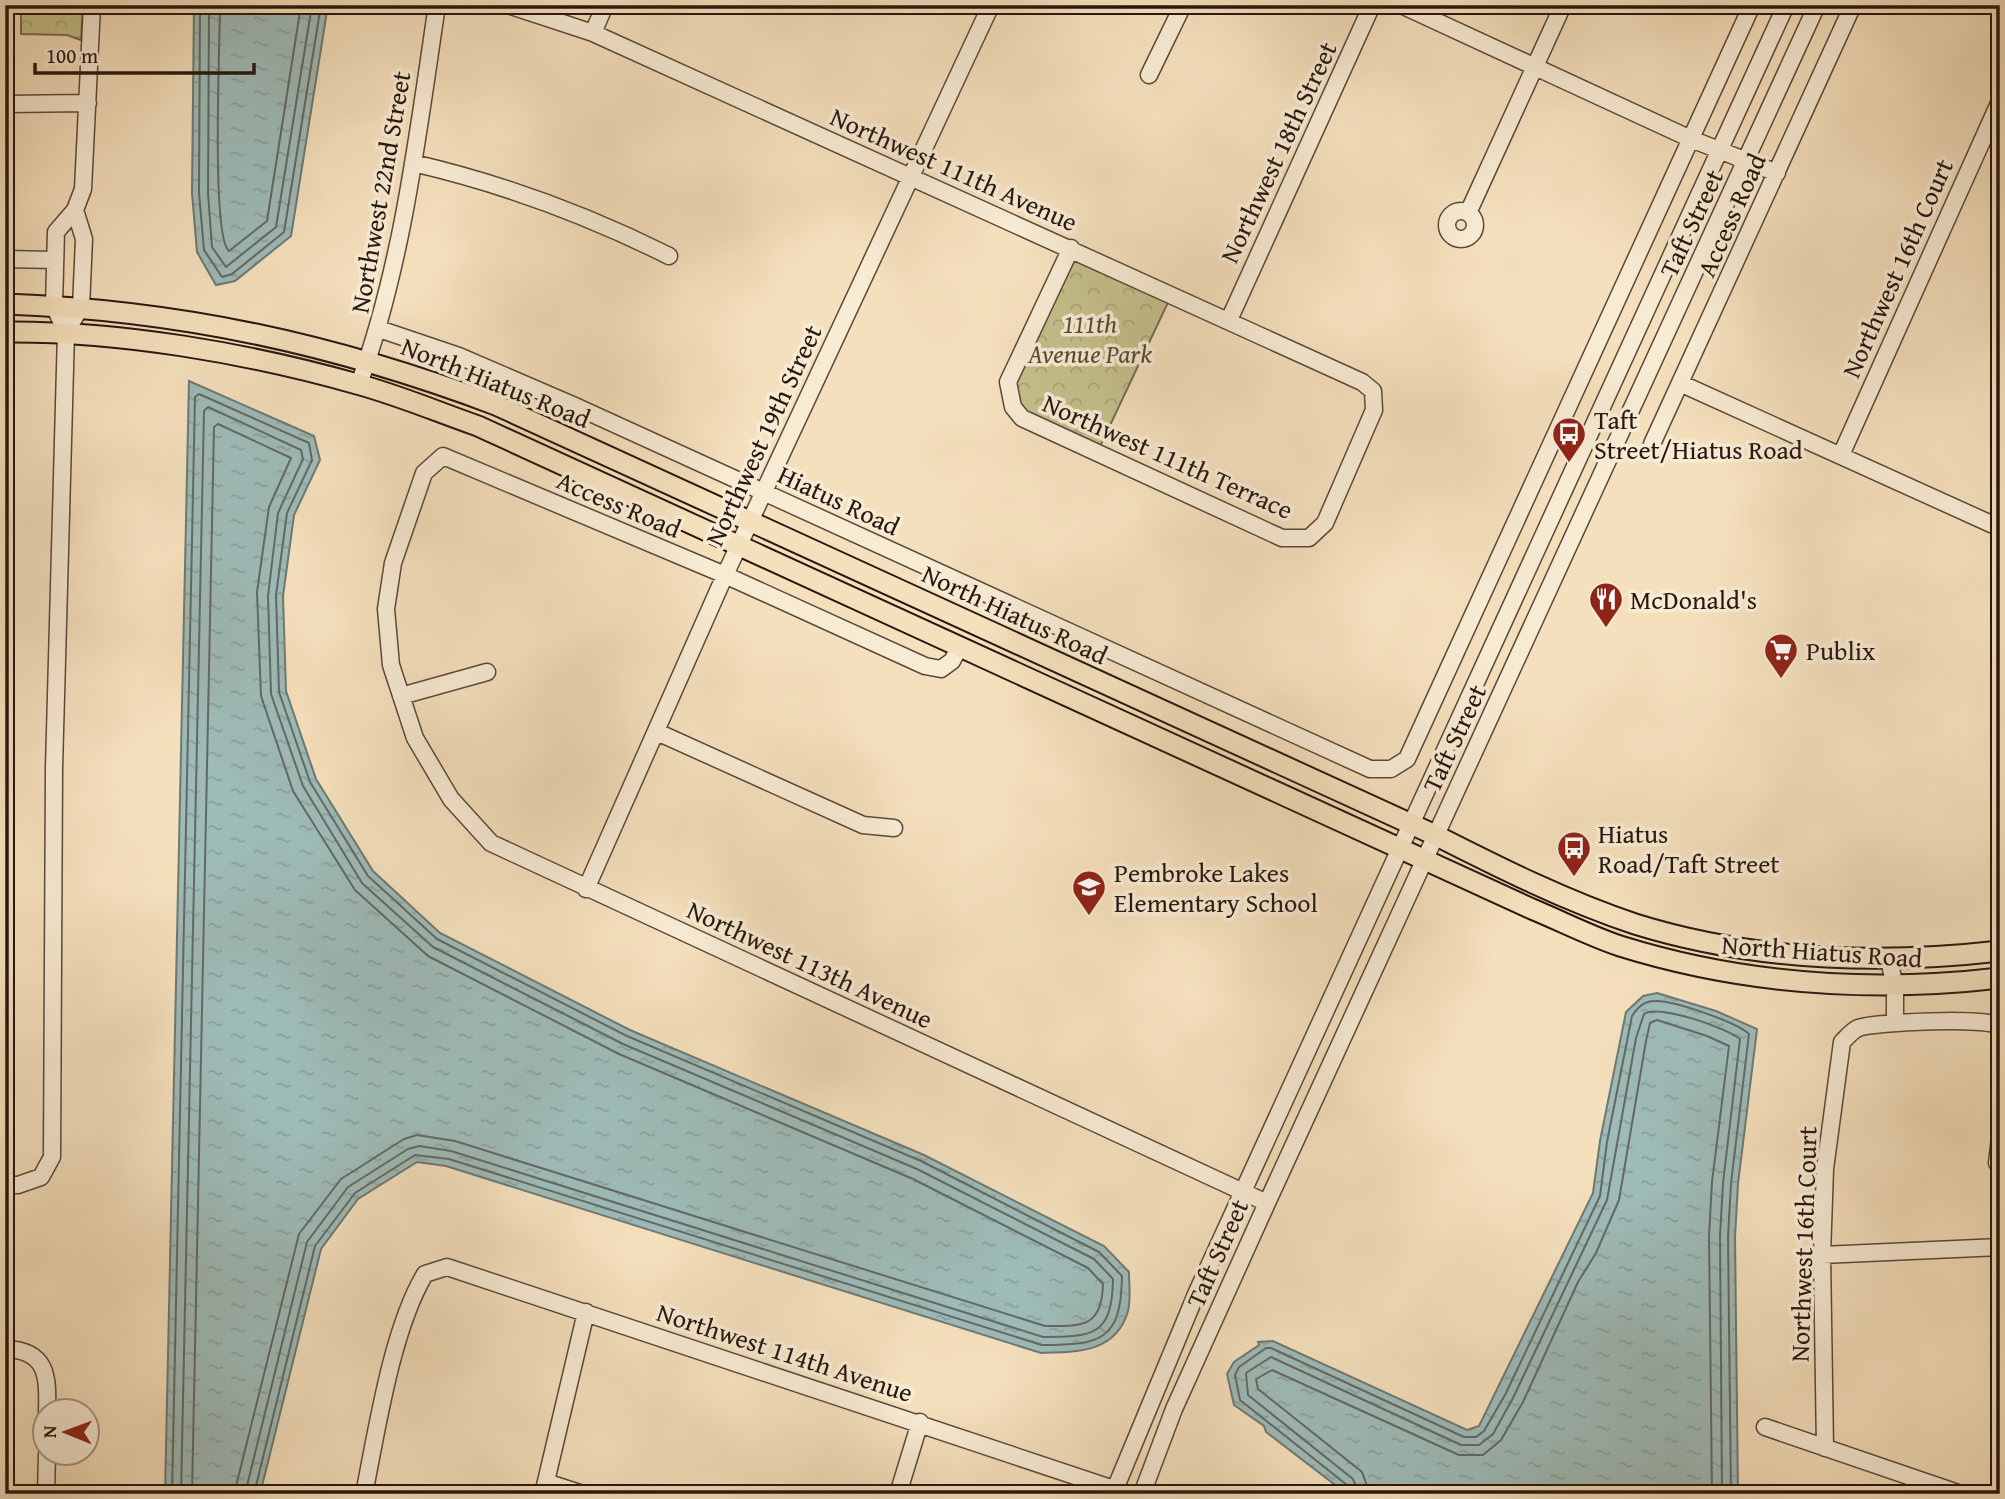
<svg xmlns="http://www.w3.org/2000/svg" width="2005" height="1499" viewBox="0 0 2005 1499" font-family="'Gentium Book Plus',serif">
	<defs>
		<pattern id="park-crowns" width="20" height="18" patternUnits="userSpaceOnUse" patternTransform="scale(1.75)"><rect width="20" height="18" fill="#c4c08c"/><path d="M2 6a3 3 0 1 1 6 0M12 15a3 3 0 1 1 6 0" fill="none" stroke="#a8a478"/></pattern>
		<pattern id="water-ripples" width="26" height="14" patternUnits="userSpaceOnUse" patternTransform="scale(1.75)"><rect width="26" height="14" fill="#9ebbb8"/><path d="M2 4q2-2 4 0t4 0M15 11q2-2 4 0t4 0" fill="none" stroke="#88a09d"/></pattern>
	</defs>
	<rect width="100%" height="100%" fill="#f5e0bd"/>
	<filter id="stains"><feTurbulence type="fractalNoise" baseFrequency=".00286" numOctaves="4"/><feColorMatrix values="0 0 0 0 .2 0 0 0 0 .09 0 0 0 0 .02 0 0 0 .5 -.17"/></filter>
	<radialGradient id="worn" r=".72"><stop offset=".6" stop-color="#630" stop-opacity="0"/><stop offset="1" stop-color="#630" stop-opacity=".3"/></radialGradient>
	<path fill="url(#park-crowns)" stroke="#766c4e" stroke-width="2" d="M21,5H83L81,40L67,35L21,34Z
		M1071,248L1172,294L1097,453L1022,418L1008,382Z"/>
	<path fill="url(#water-ripples)" stroke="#6e7974" stroke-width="2" d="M194,5H328L291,236L235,281L216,285L197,252L192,193Z
		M189,381L314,436L320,460L294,515L283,596L286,691L316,779L373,871L440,933L630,1030L924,1155L1104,1246L1129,1272C1129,1284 1131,1299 1128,1311C1116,1353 1077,1352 1041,1353L446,1166L417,1162L358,1199L321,1249L260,1494H165Z
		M1657,993L1716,1011L1757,1029L1738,1184L1735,1237L1738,1494H1347L1266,1432L1264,1426L1234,1405L1227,1374L1234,1362L1259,1345L1258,1342L1273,1341L1467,1430L1479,1426L1593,1193L1600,1141L1626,1012L1643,996Z"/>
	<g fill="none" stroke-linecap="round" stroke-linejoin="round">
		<path stroke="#626964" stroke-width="2" d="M200,5L199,193L204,250L222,277L232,274L284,232L321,5
			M209,5L208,193L212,247L226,267L276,227L312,5
			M220,5C220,41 211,236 229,251L267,221L301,5
			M172,1494L195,397L199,394L309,443L312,460L287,513L276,595L279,692L310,782L368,876L437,939L627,1036L921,1161L1099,1252L1122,1276C1121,1340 1102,1345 1042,1345L449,1159L415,1155L355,1193L315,1246L254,1494
			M181,1494L204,411L208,407L301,450L303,459L278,513L268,596L271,694L303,786L362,883L433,947L623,1044L917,1169L1094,1259L1113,1279C1112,1335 1094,1337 1043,1337L451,1151L419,1146L408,1149L348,1187L307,1242L245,1494
			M192,1494L214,427L218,424L291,458L269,507L257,592L261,696L293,791L355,890L428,956L619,1054L913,1179L1088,1268L1103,1284C1102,1328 1082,1326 1045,1326L455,1141L417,1135L404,1139L341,1179L299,1234L234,1494
			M1350,1494L1347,1485L1240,1400L1235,1375L1239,1367L1266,1348H1271L1464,1437H1476L1484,1431L1505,1395L1600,1196L1607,1142L1632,1016C1638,1007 1644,1001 1655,1001C1673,1000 1736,1022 1749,1034L1731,1183L1728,1237L1731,1494
			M1359,1494L1353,1479L1248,1395L1246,1373L1271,1357L1461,1445H1479L1493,1434L1513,1398L1607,1200L1636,1038L1644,1014C1659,1004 1727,1028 1740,1039L1723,1183L1720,1236L1722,1494
			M1370,1494L1362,1472L1258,1389L1256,1379L1272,1370L1459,1455H1483L1501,1440L1523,1402L1578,1282L1596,1253L1619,1200L1646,1041L1650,1023L1657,1020L1707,1036L1729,1046L1712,1182L1709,1236L1712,1494"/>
		<g stroke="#5a493a" stroke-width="19">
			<path id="minor" d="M508,5L593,33L1362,382L1373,391L1374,410L1325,523L1309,538H1282L1022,418L1013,407L1008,382L1071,248
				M1401,5L1691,139L1777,173
				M593,33L605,5
				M1149,75L1183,5
				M5,104L88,103
				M413,163C504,184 585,214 669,256
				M1447 225a14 14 0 1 1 28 0a14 14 0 1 1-28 0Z
				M1468,213L1563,5
				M5,259L54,260
				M1229,320L1372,5
				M379,329L459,356L575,406L1370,769H1391L1407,759L1752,5
				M66,332L81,307L84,239L75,210
				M359,384C403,263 418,132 437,5
				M1682,384L2000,528
				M1652,444L1853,5
				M1841,455L2000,101
				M960,646L952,661L941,669L925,666L725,575L443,456L424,473L393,563L386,609L391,665L415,738L451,799L491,843L1267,1203
				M401,696L487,672
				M657,732L863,825L894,828
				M586,889L725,575L991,5
				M1889,960L1895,987V1023
				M1997,1163L2000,1138
				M5,1185H18L41,1177L52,1157L54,768L66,332L54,306L56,232L75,210L83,189L92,5
				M1822,1255L2000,1247
				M5,1349C48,1350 48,1377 47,1412
				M1765,1427L1961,1494
				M1825,1448L1822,1255L1825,1169L1842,1042C1847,1037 1852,1031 1858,1028C1876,1022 1987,1017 2000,1026
				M546,1482L583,1494
				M46,1494L47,1454
				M364,1494C377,1429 392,1329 425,1274L447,1267L1129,1494
				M543,1494L586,1312
				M898,1494L920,1422
				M1113,1494L1197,1292L1786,5
				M1142,1494L1174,1409L1267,1203L1817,5"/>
		</g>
		<g stroke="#27170f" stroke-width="23">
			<path id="major" d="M5,304C179,310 334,344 496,405L1435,835C1500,868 1566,901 1635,924C1754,961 1877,965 2000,951
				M5,332C120,331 247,353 357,384C398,395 438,412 478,426L1532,909C1561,921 1590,936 1620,946C1745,985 1870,993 2000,978"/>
		</g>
		<use href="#minor" stroke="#f8ebd4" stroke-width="16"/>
		<use href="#major" stroke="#f5e0bd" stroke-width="19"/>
	</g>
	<defs>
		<g id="bus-pin" transform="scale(1.75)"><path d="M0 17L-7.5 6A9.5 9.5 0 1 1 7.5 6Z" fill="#8f2418" stroke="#f8ebd4"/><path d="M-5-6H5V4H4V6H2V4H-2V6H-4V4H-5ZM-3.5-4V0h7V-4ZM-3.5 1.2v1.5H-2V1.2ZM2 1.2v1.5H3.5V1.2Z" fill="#fff"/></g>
		<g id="restaurant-pin" transform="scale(1.75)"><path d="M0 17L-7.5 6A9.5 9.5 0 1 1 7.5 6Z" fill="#8f2418" stroke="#f8ebd4"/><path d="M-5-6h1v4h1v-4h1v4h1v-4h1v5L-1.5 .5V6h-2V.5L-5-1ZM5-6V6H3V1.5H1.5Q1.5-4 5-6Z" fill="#fff"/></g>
		<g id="supermarket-pin" transform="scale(1.75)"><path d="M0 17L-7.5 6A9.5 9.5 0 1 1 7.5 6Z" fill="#8f2418" stroke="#f8ebd4"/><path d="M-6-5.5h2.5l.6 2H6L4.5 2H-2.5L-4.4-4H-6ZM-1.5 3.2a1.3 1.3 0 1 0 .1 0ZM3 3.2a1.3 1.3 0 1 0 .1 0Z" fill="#fff"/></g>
		<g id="school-pin" transform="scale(1.75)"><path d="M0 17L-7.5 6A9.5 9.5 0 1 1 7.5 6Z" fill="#8f2418" stroke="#f8ebd4"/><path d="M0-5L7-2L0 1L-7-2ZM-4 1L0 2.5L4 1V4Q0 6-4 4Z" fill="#fff"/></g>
	</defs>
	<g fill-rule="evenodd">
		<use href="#bus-pin" x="1569" y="434"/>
		<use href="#restaurant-pin" x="1606" y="599"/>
		<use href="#supermarket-pin" x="1781" y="650"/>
		<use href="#bus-pin" x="1574" y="848"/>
		<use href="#school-pin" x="1089" y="887"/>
	</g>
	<g text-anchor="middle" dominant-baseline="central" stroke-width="7" stroke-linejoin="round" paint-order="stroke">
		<g font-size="26" fill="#27170f" stroke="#f8ebd4">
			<text transform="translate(1278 152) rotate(-65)">Northwest 18th Street</text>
			<text transform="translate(954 169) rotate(24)">Northwest 111th Avenue</text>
			<text transform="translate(380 192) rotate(-80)">Northwest 22nd Street</text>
			<text transform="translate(1731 215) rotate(-66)">Access Road</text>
			<text transform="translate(1691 223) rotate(-65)">Taft Street</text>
			<text transform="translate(1897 268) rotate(-66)">Northwest 16th Court</text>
			<text transform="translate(496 382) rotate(22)">North Hiatus Road</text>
			<text transform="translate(763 435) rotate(-65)">Northwest 19th Street</text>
			<text transform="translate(1168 456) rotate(24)">Northwest 111th Terrace</text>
			<text transform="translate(839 500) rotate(25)">Hiatus Road</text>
			<text transform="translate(619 504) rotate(23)">Access Road</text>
			<text transform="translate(1015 614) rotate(25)">North Hiatus Road</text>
			<text transform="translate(1454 738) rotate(-65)">Taft Street</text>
			<text transform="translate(1822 951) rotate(4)">North Hiatus Road</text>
			<text transform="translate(810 964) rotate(25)">Northwest 113th Avenue</text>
			<text transform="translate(1803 1244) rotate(-88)">Northwest 16th Court</text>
			<text transform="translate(1217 1253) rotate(-66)">Taft Street</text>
			<text transform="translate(785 1352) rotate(18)">Northwest 114th Avenue</text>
		</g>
		<g font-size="26" font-style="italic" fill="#564a34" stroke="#f8ebd4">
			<text x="1090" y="323">111th<tspan x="1090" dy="30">Avenue Park</tspan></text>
		</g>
		<g font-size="26" fill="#27170f" stroke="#f8ebd4" text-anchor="start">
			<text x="1594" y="419">Taft<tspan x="1594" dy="30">Street/Hiatus Road</tspan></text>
			<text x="1630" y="599">McDonald's</text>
			<text x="1806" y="650">Publix</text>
			<text x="1598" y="833">Hiatus<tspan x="1598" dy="30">Road/Taft Street</tspan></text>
			<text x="1114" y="872">Pembroke Lakes<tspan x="1114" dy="30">Elementary School</tspan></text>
		</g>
	</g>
	<rect width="2005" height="1499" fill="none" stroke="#f5e0bd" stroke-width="28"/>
	<rect x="7" y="7" width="1991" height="1485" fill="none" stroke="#27170f" stroke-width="3.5"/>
	<rect x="14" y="14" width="1977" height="1471" fill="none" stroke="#27170f" stroke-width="2"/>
	<g transform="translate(66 1432) rotate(271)"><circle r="33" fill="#f8ebd4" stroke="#a49685" stroke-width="2"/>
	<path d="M0-5L12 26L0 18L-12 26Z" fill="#8f2418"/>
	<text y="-10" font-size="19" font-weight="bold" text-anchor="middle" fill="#27170f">N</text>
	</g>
	<path d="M35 63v10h219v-10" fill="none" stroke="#27170f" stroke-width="3.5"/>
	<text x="46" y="63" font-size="21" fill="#27170f" stroke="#f8ebd4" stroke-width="5" paint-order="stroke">100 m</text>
	<rect width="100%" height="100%" filter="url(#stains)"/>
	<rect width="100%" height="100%" fill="url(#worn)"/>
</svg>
